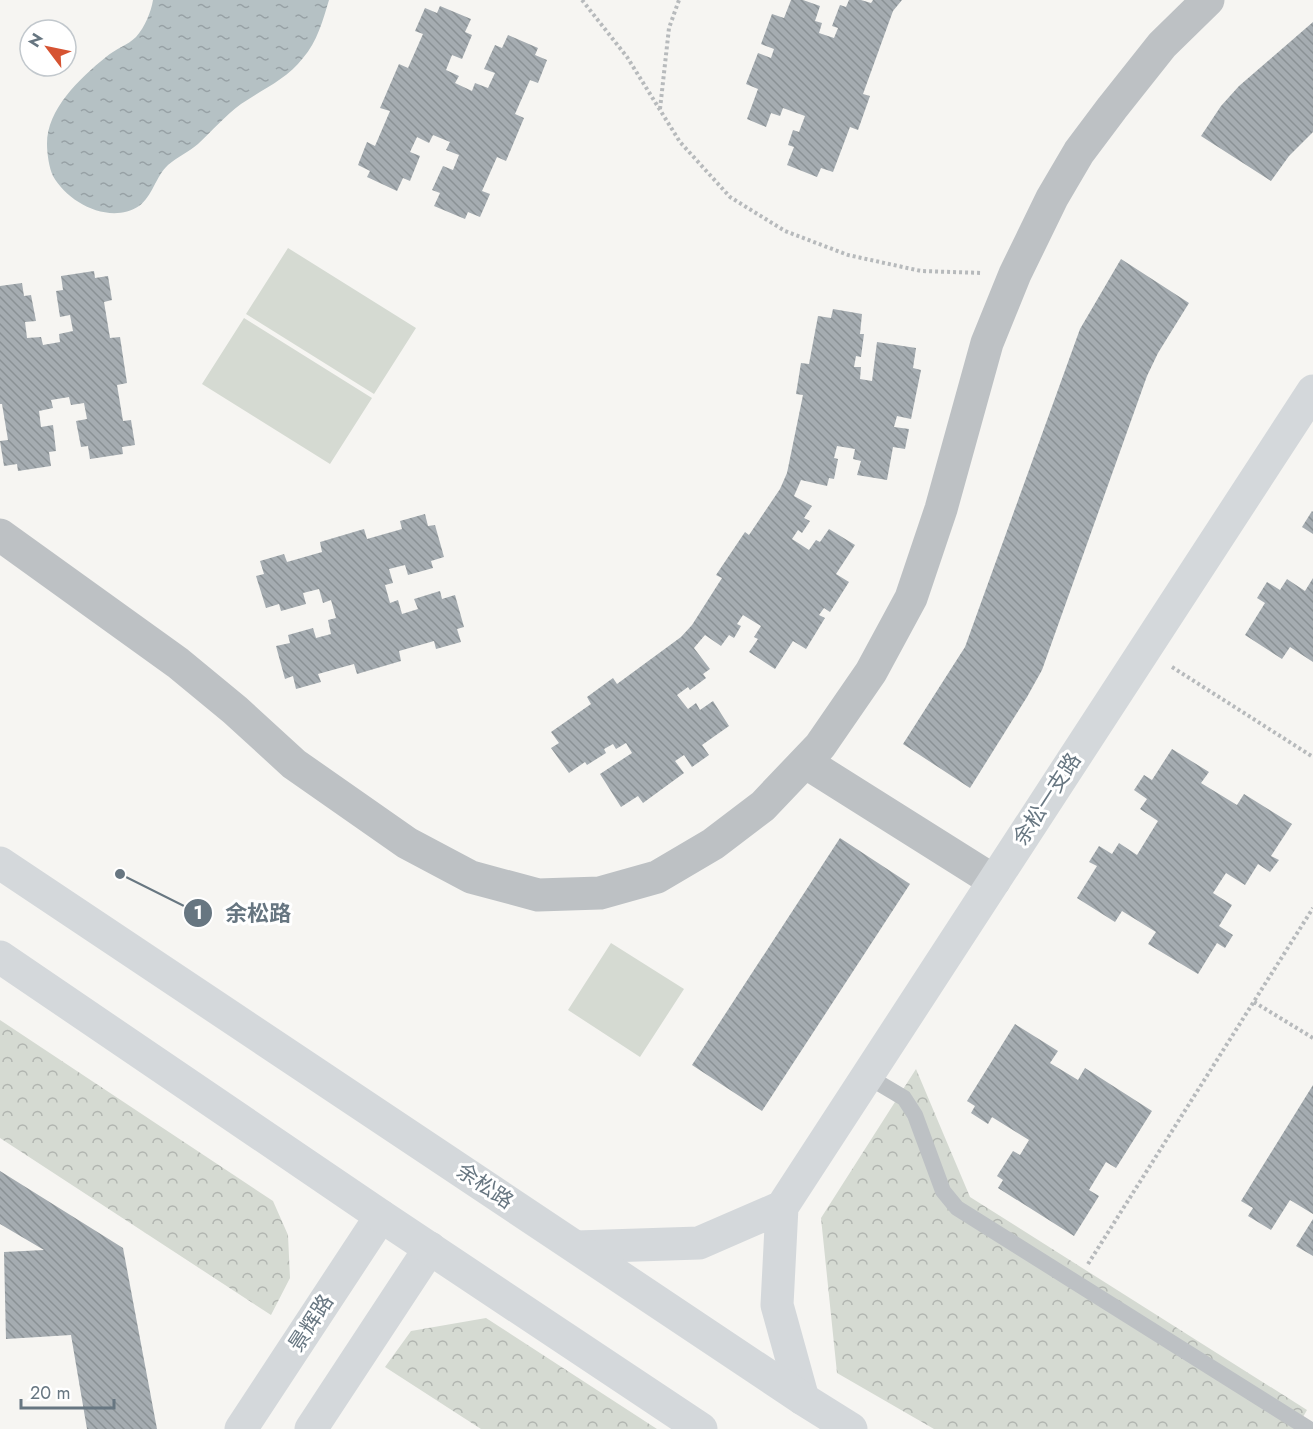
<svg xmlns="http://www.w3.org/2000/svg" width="1313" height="1429" viewBox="0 0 1313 1429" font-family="Jost,'Noto Sans SC',sans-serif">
	<defs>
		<pattern id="park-crowns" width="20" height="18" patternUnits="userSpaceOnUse" patternTransform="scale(1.5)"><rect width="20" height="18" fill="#d5dad2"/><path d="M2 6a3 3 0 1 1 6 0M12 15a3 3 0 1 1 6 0" fill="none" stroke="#b1b5b0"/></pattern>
		<pattern id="water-ripples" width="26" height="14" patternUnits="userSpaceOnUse" patternTransform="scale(1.5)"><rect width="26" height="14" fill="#b5c1c4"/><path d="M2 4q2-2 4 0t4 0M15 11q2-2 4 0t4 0" fill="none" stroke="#97a1a5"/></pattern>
		<pattern id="building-back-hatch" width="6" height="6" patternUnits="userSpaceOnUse" patternTransform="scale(1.5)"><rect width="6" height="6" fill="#a5acb1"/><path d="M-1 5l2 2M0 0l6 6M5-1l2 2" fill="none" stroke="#8a9195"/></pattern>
	</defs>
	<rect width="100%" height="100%" fill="#f6f5f2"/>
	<path fill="#d5dad2" d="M288,248L416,328L374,394L246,314Z
		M244,318L372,398L330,464L202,384Z
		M611,943L684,989L640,1057L568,1010Z"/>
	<path fill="url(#park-crowns)" d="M0,1020L273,1201L288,1235L290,1278L271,1315L0,1138Z
		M916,1069L970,1197L1307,1410L1296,1429H934L837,1373L821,1218Z
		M486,1318L657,1429H481L385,1367L411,1331Z"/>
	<path fill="url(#water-ripples)" d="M153,0H329C323,20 317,42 303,58C287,79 263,89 241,104C225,116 213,130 198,144C189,152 177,157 168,165C156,176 152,197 139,206C110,225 68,203 53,176C49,168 47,153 47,144C47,109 79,79 106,57C115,49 128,45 136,37C145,27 151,12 153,0Z"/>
	<path fill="url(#building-back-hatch)" d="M791,0H803L820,6L815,21L822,23L819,33L834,38L838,28L832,26L840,5L846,7L849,0H861L871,3L873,0H902L893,11L863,94L870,96L858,130L850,127L833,172L821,168L817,177L787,165L794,147L788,145L793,130L799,132L805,116L783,108L780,116L771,113L766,127L747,119L758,89L746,84L758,53L771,58L774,49L761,44L772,14L784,18Z
		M440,6L471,19L465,32L472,35L462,59L452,55L446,70L459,76L455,83L472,91L475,83L488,88L495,73L484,69L495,45L502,48L508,35L538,48L535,55L547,60L538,83L530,80L515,114L524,118L506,161L497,157L482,191L490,194L480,217L468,212L465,219L434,206L440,193L432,190L443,166L453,170L459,155L446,150L450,142L433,135L429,143L417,137L410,152L420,156L410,181L403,178L397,191L367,177L370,171L358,165L367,142L375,146L390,111L380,108L399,64L408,68L423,34L415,31L425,8L437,13Z
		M1313,22V132L1289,156L1271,181L1201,136L1221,106L1239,86Z
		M1121,259L1189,303L1158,353L1147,376L1042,670L1027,697L970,788L903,744L965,647L1080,329Z
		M94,271L95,278L108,276L112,300L104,302L110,338L120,337L127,383L117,385L123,421L131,420L135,445L122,447L123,454L90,459L88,446L81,447L76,421L87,419L84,403L71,405L69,397L51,400L53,408L39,411L41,427L53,425L56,451L49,452L51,466L18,471L17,464L4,466L0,441L8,440L2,404H0V286L22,283L24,296L31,295L36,321L25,322L27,338L41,337L43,345L60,342L59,334L73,331L70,315L60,317L56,291L63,290L61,276Z
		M833,309L862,314L860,334H864L861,357L856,356L854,367H861L860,379L872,381L877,342L916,348L913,368L921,370L911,419L897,416L894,427L909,429L905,449L893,447L887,480L857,475L861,461L853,459L855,449L837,446L834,458L838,459L834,479L829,478L827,486L801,480L794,496L812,506L804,518L810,521L802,533L798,530L792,539L809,550L816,540L820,542L829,529L855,545L836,574L849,582L830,612L824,608L819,615L825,618L806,649L793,641L775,669L749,652L758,639L754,637L761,626L743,615L737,624L741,626L734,638L729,635L721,646L705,635L694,648L710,669L703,674L706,678L690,690L688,687L677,695L688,709L696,703L700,710L713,701L729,726L702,745L709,755L692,767L684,755L675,761L684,773L643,803L638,796L621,807L600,774L632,753L626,743L616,749L613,744L604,749L606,753L587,765L585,762L569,773L551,748L559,743L551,732L591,704L587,697L613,678L617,684L681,637L692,625L722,578L716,575L745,532L749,535L780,489L787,473L803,395L796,394L801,363L809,364L818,316L831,318Z
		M1312,511L1313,512V534L1302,527Z
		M425,514L428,526L435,525L444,557L431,561L433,568L408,575L405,565L389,569L393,583L385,585L390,603L398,600L402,614L418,609L414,599L440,591L442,599L455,595L464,627L457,629L461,642L436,649L434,641L399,651L401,661L357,674L354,664L318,674L321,682L296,689L293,676L285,679L276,646L290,643L288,635L313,628L316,638L331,634L328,620L336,618L331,600L323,603L319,589L303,593L306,604L281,611L279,604L266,608L256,576L264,574L260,561L284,554L287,562L322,552L320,542L364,529L367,539L402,529L400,521Z
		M1313,578V662L1290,647L1282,659L1245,635L1265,603L1257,598L1267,582L1280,590L1287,579L1305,591Z
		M1172,749L1209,772L1201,783L1237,805L1244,794L1292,824L1271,856L1279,860L1270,872L1258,864L1245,885L1226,873L1213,893L1232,905L1219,926L1233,935L1225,948L1217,943L1198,974L1148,944L1156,932L1122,911L1115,922L1077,898L1097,866L1089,862L1099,846L1112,854L1119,843L1137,855L1158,821L1140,809L1147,799L1134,790L1144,775L1152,780Z
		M840,838L910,884L762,1111L692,1065Z
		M1015,1024L1058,1051L1050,1063L1078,1080L1085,1068L1152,1111L1116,1168L1106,1162L1089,1190L1099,1196L1074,1236L998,1188L1003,1180L997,1176L1013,1151L1020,1155L1029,1140L992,1117L988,1124L971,1113L975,1106L967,1101Z
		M1313,1085V1214L1290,1200L1271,1230L1248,1216L1253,1208L1241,1201Z
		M0,1171L123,1248L157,1429H87L71,1335L6,1339L4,1252L44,1250L0,1224Z
		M1313,1219V1256L1296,1246Z"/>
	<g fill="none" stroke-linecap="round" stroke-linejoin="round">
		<path stroke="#b7babc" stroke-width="4" stroke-dasharray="3 3" stroke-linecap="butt" d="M582,0L627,57L680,142L730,197L785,231L848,255L921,271L983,273
			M660,109L669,28L679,0
			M1172,667L1313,757
			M1254,1002L1313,1038
			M1088,1264L1313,908"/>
		<path stroke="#bdc1c4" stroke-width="16" d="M867,1076L904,1098L915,1115L943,1191L957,1208L1309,1429"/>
		<path stroke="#bdc1c4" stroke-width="33" d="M0,535L178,663L235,710L294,764L407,843L471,877L538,895L600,893L657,877L713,844L763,806L820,746L871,672L911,598L941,509L987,343L1015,274L1052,198L1079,152L1112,108L1162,45L1208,0
			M805,762L994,881"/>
		<path stroke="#d4d8db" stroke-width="33" d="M782,1207L1313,391
			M782,1207L777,1305L803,1399
			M577,1247L699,1243L782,1207
			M241,1429L381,1216
			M311,1429L430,1248"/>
		<path stroke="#d4d8db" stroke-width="33" d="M0,863L803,1399L851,1429
			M0,957L381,1216L701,1429"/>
	</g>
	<g text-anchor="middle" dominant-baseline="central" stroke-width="6" stroke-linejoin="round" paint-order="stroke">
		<g font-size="21" fill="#677681" stroke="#fff">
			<text transform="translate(1047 799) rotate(-57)">余松一支路</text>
			<text transform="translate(485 1186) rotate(34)">余松路</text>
			<text transform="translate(311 1323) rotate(-57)">景辉路</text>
		</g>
	</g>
	<path fill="none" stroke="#677681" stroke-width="2" d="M120 874L198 913"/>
	<g fill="#677681" stroke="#fff" stroke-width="2">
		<circle cx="120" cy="874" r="6"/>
		<circle cx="198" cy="913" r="15"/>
	</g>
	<g font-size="18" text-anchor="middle" font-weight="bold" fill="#fff">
		<text x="198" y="919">1</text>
	</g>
	<g font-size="22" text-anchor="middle" font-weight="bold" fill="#677681" stroke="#fff" stroke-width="6" stroke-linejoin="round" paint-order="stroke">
		<text x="258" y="921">余松路</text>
	</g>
	<g transform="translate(48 48) rotate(302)"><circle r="28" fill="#ffffff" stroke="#c2c8cd" stroke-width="1.5"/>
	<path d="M0-4.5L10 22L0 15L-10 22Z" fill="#d65332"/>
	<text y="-9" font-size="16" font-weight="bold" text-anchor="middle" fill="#677681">N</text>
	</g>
	<path d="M21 1399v9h93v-9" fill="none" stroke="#677681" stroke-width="3"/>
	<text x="30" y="1399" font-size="18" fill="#677681" stroke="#ffffff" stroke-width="4.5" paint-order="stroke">20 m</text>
</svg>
